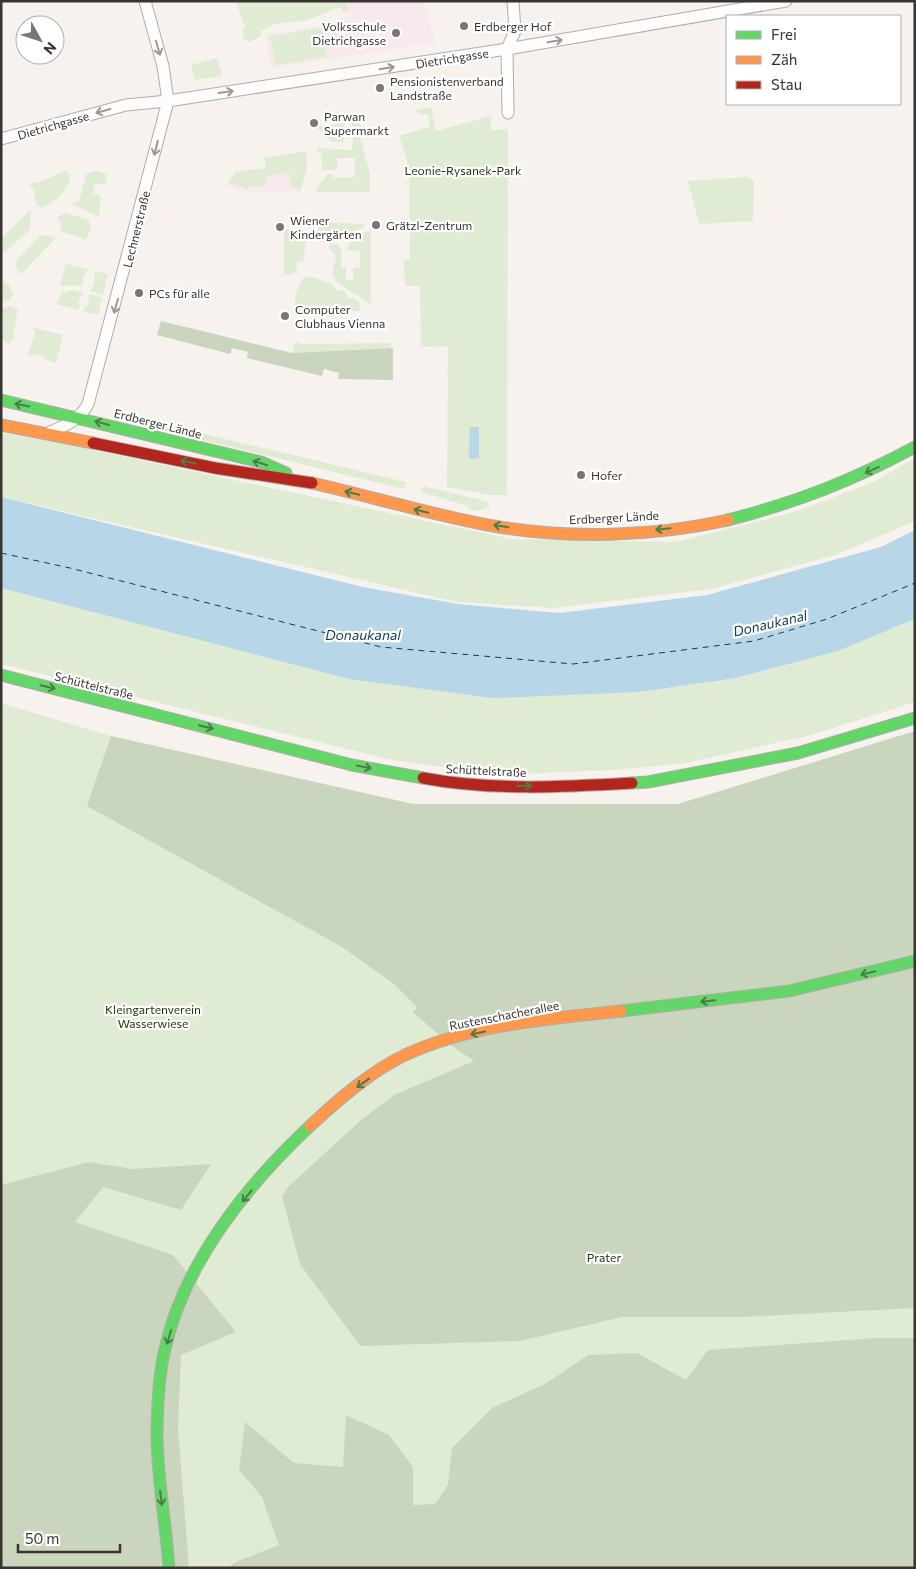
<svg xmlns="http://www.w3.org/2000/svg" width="916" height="1569" viewBox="0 0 916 1569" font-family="Commissioner,sans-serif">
	<rect width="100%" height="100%" fill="#f7f2ee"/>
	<path fill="#f8e9ed" d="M344,1H424L436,43L271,68L265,35L335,24L350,15Z
		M308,164L303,177L301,193H251L226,186L236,172Z"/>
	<path fill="#dfebd2" d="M236,1H344L349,11L344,13L341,7L307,20L274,24L261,31V36L249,42L244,40L242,30L245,27Z
		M322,28L327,57L275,65L270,36Z
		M217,58L222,76L195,80L191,65Z
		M431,107L436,131L491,116V130L508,129L507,495H489L447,487L448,346L421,347L420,286H405L404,260L410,259L409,167L399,136L430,127L428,114L422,115L415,110Z
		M359,120L363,132L359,134L370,174V192H316L317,187L328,174H333L334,178L355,177V158H337V170H322V153H317L318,148L352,150L353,137L347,138V130L352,129V121Z
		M344,123V142H332L316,127Z
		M306,151L307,167L301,189L291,188L289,172L266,176L265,186L248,187L247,190L244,189V187L228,183L236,172L266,168L264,158Z
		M67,170L70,177C68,192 54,202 42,208L40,206H37L33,187L31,188L30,184L34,182L35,184Z
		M96,171L107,174L105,184H95L93,193L100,195L99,197L101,198L99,217L73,204L74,201L79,202L86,174Z
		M748,177L754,182L753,221L699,224L688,181Z
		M31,209L30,229L7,251L1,253V239Z
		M64,213L88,219L91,227L86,240L60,231L61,223L57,218Z
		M318,222L365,224L362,228L345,236L340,233L337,239L322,242L318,238Z
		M288,229L295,234L300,229L303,230L307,239L303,261L296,263L297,271L293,274L284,275V230Z
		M371,229V304L337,283L332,274L336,256L328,247L331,244H338L341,249V268H346V280H353V268H360V251L347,250C349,239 361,234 371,229Z
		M46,235L56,238L21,274L16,269L15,262L40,236Z
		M66,264L88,269L83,279V285L60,286Z
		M95,271L108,274L103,295L90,291L94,283Z
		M310,276L334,285L336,291L341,290L346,292L348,299L354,298L359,302L360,311H294L296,292L303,278Z
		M1,278L5,284L8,283L13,294L10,300L1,301Z
		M72,290L83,293L78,304L80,305L79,310L56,304L62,293Z
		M89,294L102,298L98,315L84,312L85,306H88Z
		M11,306L18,310L13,335H16L10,344L4,342V340L1,339V309Z
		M34,328L63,335L56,363L46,360L43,356L34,354L27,356L35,334Z
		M295,342L303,344L391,343V348L292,353Z
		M116,413L406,482L404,489L112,418Z
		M1,433L69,445L512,539L676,542L794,512L874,482L915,458V521L835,555L711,589L553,608L457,602L1,497Z
		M423,486L481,500L487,502L489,507L478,511L470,510L468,506L421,492Z
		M1,588L349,679L639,692L736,678L838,651L915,619V702L811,735L686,763L613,770L515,774L456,769L388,759L1,664Z
		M1,703L111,736L413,804H678L915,731V1568H1Z"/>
	<path fill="#cad5be" d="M161,321L292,353L393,348V380L338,379L339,373L324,369L322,376L247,358L248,352L232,348L230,354L157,335Z
		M915,731V1308L742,1317H622L520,1341L360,1346L300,1264L282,1196L289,1186L360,1121L394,1095L474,1061L449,1044L413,1012L417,1007L394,984L342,947L87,806L111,736L413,804H678Z
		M89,1162L133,1169L211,1164L181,1210L103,1187L75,1222L173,1255L236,1332L181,1355L178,1429L189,1568H1V1185Z
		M876,1338H915V1568H227L238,1561L279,1545L262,1497L239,1470L245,1422L294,1463L343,1467L346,1415L389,1435L413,1467V1505L435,1504L448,1485L452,1448L492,1408L545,1384L588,1355L637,1353L686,1380L708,1350Z"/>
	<path fill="#b7d7e8" d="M470,427H479V458L469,459Z
		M1,497L363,587L458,604L559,613L707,595L881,547L915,530V619L838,651L736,678L639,692L493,698L349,679L1,588Z"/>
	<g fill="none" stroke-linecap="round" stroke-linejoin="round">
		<path stroke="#143c4f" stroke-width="1" stroke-dasharray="6 5" stroke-linecap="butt" d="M1,553L70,568L381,647L573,664L754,641L827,619L915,583"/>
		<g stroke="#b0aca9" stroke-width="13">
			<path id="street" d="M508,113L507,49L515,31L513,1
				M1,139L126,105L168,101L507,49L786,1
				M50,432C67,425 79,420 88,404L168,101L163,66L145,1"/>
		</g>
		<g stroke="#b0aca9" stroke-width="13">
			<path id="fast" d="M1,400L261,462L286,473
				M728,520C797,502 852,481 915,447
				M1,675L352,765L423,778
				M632,783L648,782L798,753L915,718
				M621,1011L789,991L915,961
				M169,1568C166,1525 158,1483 157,1439C157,1409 158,1378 165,1349C184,1263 247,1185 310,1126"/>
		</g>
		<g stroke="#b0aca9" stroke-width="13">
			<path id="slow" d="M1,425L93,443
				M312,483C373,497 432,515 493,526C570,539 652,537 728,520
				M310,1126C339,1099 370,1072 405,1055C473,1024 548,1019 621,1011"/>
		</g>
		<g stroke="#b0aca9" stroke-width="13">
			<path id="jam" d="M93,443L215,468L312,483
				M423,778C492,791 563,787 632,783"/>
		</g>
		<use href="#street" stroke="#fefdfc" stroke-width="11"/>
		<use href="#fast" stroke="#63d668" stroke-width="11"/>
		<use href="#slow" stroke="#ff974d" stroke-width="11"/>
		<use href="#jam" stroke="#b3261e" stroke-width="11"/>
	</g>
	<defs><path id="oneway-shaft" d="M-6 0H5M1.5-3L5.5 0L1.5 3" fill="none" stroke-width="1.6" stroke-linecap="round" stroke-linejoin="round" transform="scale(1.25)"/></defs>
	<g stroke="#9b9897">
		<use href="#oneway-shaft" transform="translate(555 41) rotate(-10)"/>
		<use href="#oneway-shaft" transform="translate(158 48) rotate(74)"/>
		<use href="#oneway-shaft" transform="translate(387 68) rotate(-9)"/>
		<use href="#oneway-shaft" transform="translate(226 92) rotate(-8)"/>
		<use href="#oneway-shaft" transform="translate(103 111) rotate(164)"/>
		<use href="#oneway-shaft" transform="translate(156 148) rotate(104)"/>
		<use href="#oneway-shaft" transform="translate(116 306) rotate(106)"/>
	</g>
	<g stroke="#4b7d4a">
		<use href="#oneway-shaft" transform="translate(22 405) rotate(-168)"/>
		<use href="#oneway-shaft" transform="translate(102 423) rotate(-165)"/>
		<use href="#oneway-shaft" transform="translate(188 462) rotate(-169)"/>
		<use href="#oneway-shaft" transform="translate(260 463) rotate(-162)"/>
		<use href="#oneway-shaft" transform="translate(872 470) rotate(156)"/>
		<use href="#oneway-shaft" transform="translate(352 493) rotate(-166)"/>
		<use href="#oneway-shaft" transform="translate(421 511) rotate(-166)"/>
		<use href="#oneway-shaft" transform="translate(501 526) rotate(-170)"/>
		<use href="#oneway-shaft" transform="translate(663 529) rotate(174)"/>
		<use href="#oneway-shaft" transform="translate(48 687) rotate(14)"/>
		<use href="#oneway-shaft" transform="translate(206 727) rotate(14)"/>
		<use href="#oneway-shaft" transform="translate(364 767) rotate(12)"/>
		<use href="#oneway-shaft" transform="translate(524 786) rotate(1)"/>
		<use href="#oneway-shaft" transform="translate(868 973) rotate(167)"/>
		<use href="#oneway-shaft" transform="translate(708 1001) rotate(174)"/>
		<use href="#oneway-shaft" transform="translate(478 1033) rotate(169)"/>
		<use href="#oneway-shaft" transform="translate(363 1083) rotate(144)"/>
		<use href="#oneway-shaft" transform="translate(247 1196) rotate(129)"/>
		<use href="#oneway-shaft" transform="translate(169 1337) rotate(106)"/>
		<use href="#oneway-shaft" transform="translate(161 1498) rotate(83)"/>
	</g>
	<g fill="#7b7674" stroke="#fff" stroke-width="2">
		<circle cx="464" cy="26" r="5"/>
		<circle cx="396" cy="33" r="5"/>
		<circle cx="380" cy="88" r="5"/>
		<circle cx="314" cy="123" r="5"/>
		<circle cx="376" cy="225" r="5"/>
		<circle cx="280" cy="227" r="5"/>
		<circle cx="139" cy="293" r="5"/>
		<circle cx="285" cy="316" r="5"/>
		<circle cx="581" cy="475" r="5"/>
	</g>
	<g text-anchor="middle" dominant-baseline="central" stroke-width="4.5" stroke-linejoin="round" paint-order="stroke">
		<g font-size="12" fill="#383432" stroke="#fff" text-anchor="start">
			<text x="386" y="26" text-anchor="end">Volksschule<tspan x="386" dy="14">Dietrichgasse</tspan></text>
			<text x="474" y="26">Erdberger Hof</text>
			<text x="390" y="81">Pensionistenverband<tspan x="390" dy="14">Landstraße</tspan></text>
			<text x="324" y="116">Parwan<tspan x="324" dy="14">Supermarkt</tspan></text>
			<text x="290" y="220">Wiener<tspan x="290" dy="14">Kindergärten</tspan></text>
			<text x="386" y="225">Grätzl-Zentrum</text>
			<text x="149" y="293">PCs für alle</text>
			<text x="295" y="309">Computer<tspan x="295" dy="14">Clubhaus Vienna</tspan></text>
			<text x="591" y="475">Hofer</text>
		</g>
		<g font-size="12" fill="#383432" stroke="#fff">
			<text transform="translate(452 58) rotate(-9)">Dietrichgasse</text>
			<text transform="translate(53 125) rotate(-16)">Dietrichgasse</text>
			<text transform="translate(136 229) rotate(-76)">Lechnerstraße</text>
			<text transform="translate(158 423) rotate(14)">Erdberger Lände</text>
			<text transform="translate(614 517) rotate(-3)">Erdberger Lände</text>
			<text transform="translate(94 685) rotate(14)">Schüttelstraße</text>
			<text transform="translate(486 770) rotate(3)">Schüttelstraße</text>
			<text transform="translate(504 1015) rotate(-11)">Rustenschacherallee</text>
		</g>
		<g font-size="12" fill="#1c3409" stroke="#fff">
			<text x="463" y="170">Leonie-Rysanek-Park</text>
			<text x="153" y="1009">Kleingartenverein<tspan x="153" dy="14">Wasserwiese</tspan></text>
			<text x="604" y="1257">Prater</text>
		</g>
		<g font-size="14" font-style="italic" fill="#143c4f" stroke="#fff">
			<text transform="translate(770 623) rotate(-13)">Donaukanal</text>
			<text x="363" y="634">Donaukanal</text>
		</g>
	</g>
	<rect width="916" height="1569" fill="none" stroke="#383432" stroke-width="5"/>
	<rect x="726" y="15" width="175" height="90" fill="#ffffff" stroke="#afaead"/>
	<rect x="736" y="31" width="25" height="8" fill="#63d668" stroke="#afaead"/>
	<text x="771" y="40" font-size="15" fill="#383432">Frei</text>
	<rect x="736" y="56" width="25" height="8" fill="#ff974d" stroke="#afaead"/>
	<text x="771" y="65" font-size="15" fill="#383432">Zäh</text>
	<rect x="736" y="81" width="25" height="8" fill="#b3261e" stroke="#afaead"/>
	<text x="771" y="90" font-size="15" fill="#383432">Stau</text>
	<g transform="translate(40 40) rotate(130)"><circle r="24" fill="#ffffff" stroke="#afaead"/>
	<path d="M0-4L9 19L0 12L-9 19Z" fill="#7b7674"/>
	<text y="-8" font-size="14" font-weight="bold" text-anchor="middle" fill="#383432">N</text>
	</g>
	<path d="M18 1544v8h102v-8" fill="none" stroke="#383432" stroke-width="2.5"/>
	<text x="25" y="1544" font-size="15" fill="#383432" stroke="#ffffff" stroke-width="4" paint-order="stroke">50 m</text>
</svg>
